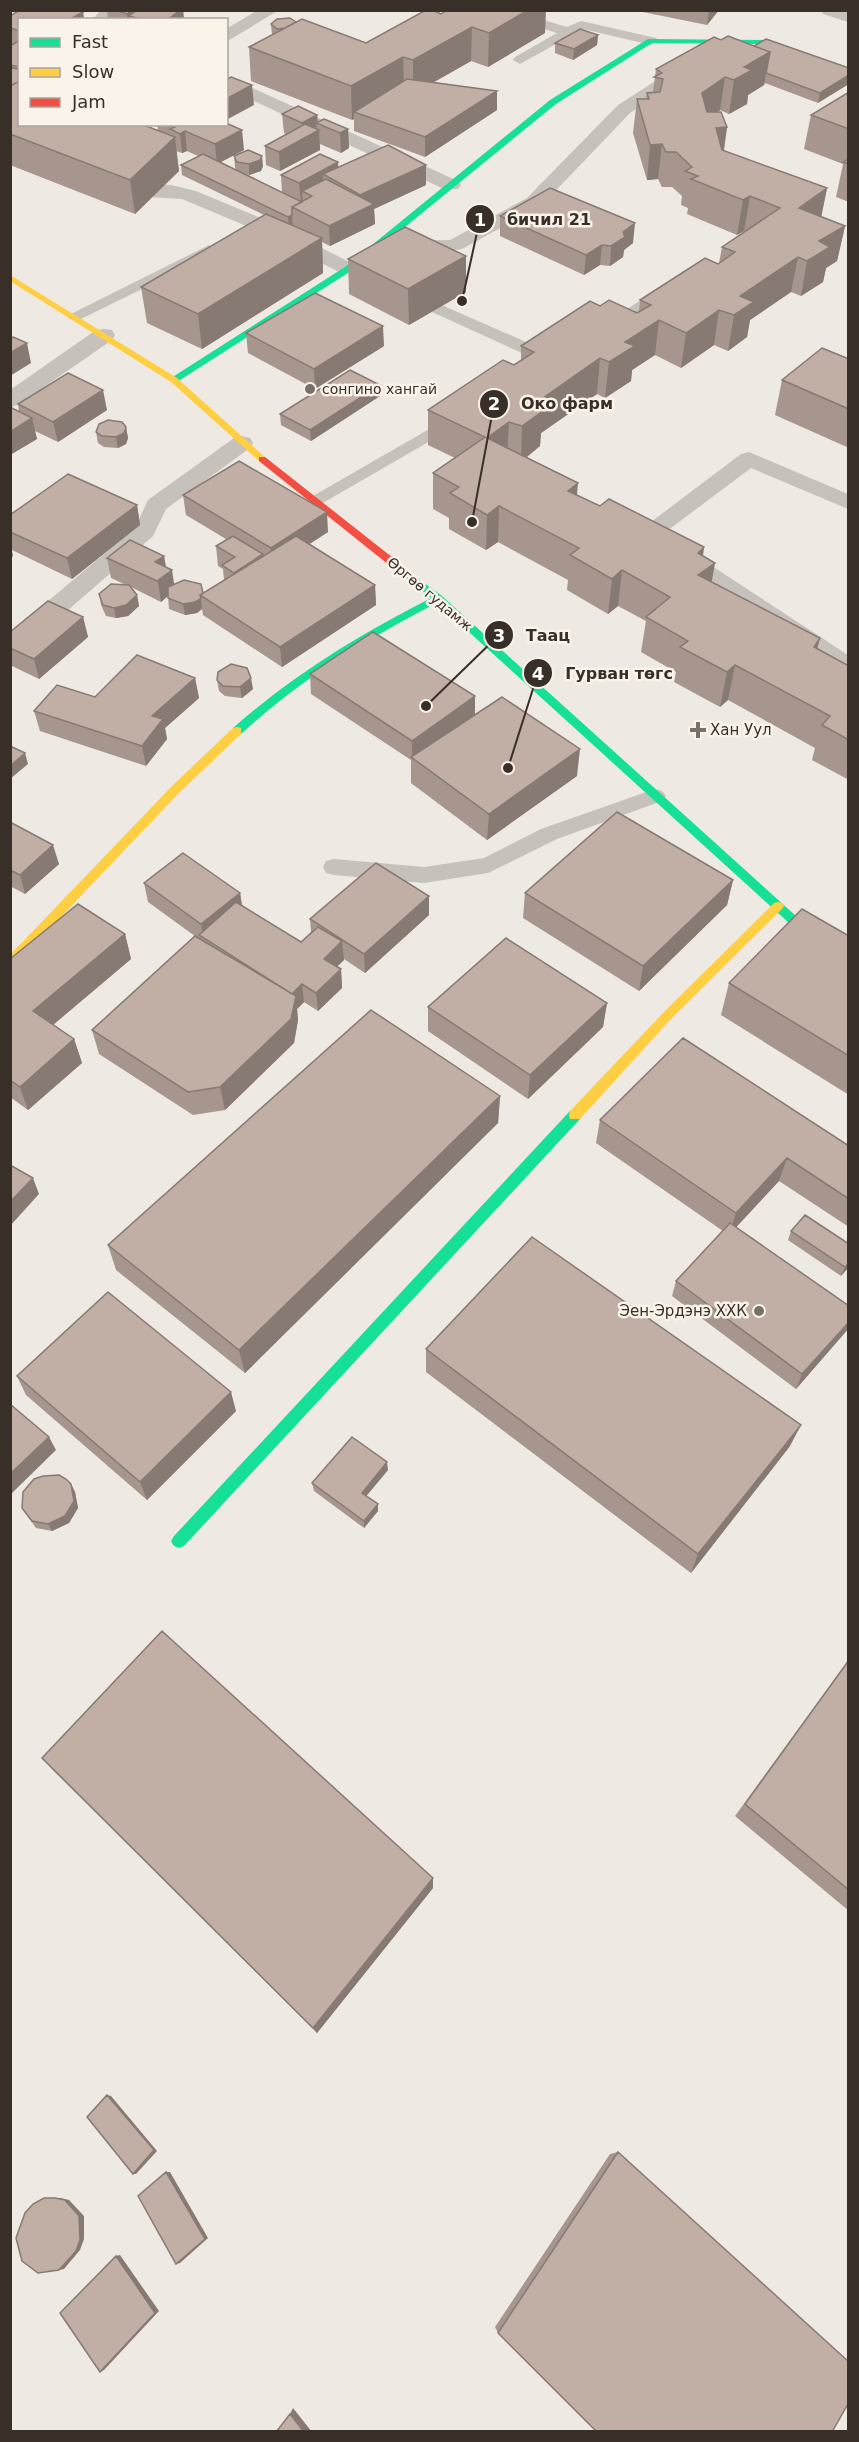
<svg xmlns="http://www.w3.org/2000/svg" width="859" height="2442" viewBox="0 0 859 2442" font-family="'DejaVu Sans',sans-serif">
	<rect width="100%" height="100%" fill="#eee9e2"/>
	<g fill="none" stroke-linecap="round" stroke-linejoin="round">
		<path fill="#c7c1bb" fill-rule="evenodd" d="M514,11L567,27L581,21L656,38L658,41L651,45L583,29L520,64L513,60L515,57L557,33L509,18L507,15Z
			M209,245L217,250L215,253L81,319H69L67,316Z
			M669,282L677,287L675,290L610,332L604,334L596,329Z
			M405,289L558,356L560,360L552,365L546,364L399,297L397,294Z
			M457,413L466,418L463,422L321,504L315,505L306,500Z
			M655,789L662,791L666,796L662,801L557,839L488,873L424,883L334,875L326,873L323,867L326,861L334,859L424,867L484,858L541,829Z"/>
		<path fill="#c7c1bb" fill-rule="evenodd" d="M101,10H120L111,20H92Z
			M258,10H279L226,42V29Z
			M821,10L848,11V22L823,14Z
			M690,59L696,60L699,64L696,68L630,113L541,206L462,249L430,254L394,249L391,245L394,241L450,240L527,198L618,105Z
			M226,76L458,181L461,185L458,189H444L226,88Z
			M115,182L171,185L196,191L275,224L355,265L358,269L355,273H341L261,232L182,199L131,196L108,192L105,188Z
			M104,329L112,330L115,335L112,340L18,405L10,407V390L96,330Z
			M242,436L250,438L253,443L250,448L166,509L153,536L19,653L10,655V633L135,528L148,500L234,438Z
			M749,452L848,494V509L751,468L663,534L848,655V675L839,673L639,539L635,534L741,454Z"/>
		<path fill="#16e098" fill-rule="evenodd" d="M648,39L763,40L848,71V75L762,44L652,43L556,104L351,271L177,382H171V378L345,267L550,100Z
			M398,564L442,596L848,963V974L844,973L437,603C366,639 300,680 241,734H233V728C293,675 360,634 431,598L394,569V565Z
			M575,1110L580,1111L581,1115L580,1119L184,1546L179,1548L174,1546L171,1541L174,1536L570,1111Z"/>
		<path fill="#ffcf43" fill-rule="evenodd" d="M10,275L177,378L265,457V461H259L171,382L10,281Z
			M237,727L241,728V734L181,791L14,966L10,967V955L173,785L233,728Z
			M778,902L782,903L784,906L782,909L671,1019L580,1119H570L569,1115L570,1111L663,1013L774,903Z"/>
		<path fill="#f24e42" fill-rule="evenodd" d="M259,457H265L402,565V569H394L259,461Z"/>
	</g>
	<path fill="#a6968d" d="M107,10H183L184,20H108Z
		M633,10H719L707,25Z
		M83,12L84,20H20V124L158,130L157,124H226L244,150L221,162L236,170L235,167L234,156L263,166L261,171L249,175L246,174L282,192L281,175L338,167L426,185L374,209L375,224L330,246L322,242L323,273L202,349L147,323L141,287L264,215L182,175L181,165L198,156L187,151L182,153L176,151L179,171L135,214L10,165V16Z
		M441,14L545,33L488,67L471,61L434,82L497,91V110L425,157L354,131V119L352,120L251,81L249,47L272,35L271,24L296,22L366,43Z
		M598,35L597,45L573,60L555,53V43Z
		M721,40L754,46L849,68L818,103L765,83L764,85L748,95L747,104L729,114L720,110L718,112L727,127L724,151L827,188L821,217L845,226L837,261L826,268L823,282L801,296L791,292L750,320L747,337L728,351L714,345L681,368L655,355L632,370L631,381L605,398L597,394L541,433L540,446L526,457L577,495L600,506L704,547L703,556L712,583L820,638L817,648L847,665L849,662V780L812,760L815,748L728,700L720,707L674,682L676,672L641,652L646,621L618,606L608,614L567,590L568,580L498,542L486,550L449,529V518L433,509V473L455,458L428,445V410L514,365L521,361V346L600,306L637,313L639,312L640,300L719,263L722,247L745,231H744L737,235L687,214L688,208L681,205L682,196L672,187H662L658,179L647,180L633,133L637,99H646L647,93L653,92L656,69Z
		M849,92V202L836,197L843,164L804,149L811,115Z
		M282,114L317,115L318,122L348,129L349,148L341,153L320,144V150L280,171L266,165L265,146L286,134L284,133Z
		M500,216L633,243L624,250L623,257L610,266L600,265L584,275L500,236Z
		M466,256V292L409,325L349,294L348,259Z
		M246,333L384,346L315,389L248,353Z
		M849,358V448L775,415L782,380Z
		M380,396L311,441L281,425L280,414Z
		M18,404L107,410L58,442L35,431L37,439L10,455V407L19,412Z
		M126,427L128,438L126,444L118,448L104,447L98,443L96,432Z
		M183,495L328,532L309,544L375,585L376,605L282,667L203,615L202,609L197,613L185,615L169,609L168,596L161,602L131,587L137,595L139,606L128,616L116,618L106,616L101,605L99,594L126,585L111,578L107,558L164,556L166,567L174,584L203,593L224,580L223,569L218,566L216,546L226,539L186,515Z
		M137,505L140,525L72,579L12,550L13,556L10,558V515Z
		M83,617L88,637L39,679L10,665V632Z
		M310,674L475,696V715L577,776L487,840L411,783V760L311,694Z
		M195,678L199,698L165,728L167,739L146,766L40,731L34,711L95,697Z
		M217,680L253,689L242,698L225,696L219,691Z
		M10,822L59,864L25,894L10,886Z
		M733,880L727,905L639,991L523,918L525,893Z
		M144,883L240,893L242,906L301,942L311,932L310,919L429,915L365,973L344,959V960L337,967L341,969L342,988L318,1011L304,1002L297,1009L298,1020L294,1043L225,1110L193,1115L99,1054L92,1030L199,939L148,902Z
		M125,934L131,959L53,1025L74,1039L82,1063L28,1110L10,1097V959Z
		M849,936V1095L721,1015L729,983Z
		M607,1003L603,1027L528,1099L428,1031V1007Z
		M500,1096L498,1123L245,1373L116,1270L108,1245Z
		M600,1120L849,1146V1227L779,1181L736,1227L849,1306V1328L796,1389L672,1296L676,1281L723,1231L596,1143Z
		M791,1231L849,1244V1267L841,1276L788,1240Z
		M426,1349L790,1446L691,1573L426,1372Z
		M17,1376L236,1411L147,1500L26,1395Z
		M388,1470L366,1496L378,1511L364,1528L314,1491L312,1483Z
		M71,1484L75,1492L78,1508L69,1523L52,1531L36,1528L22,1508Z
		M849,1659V1911L735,1816Z
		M42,1758L433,1878V1888L317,2033L54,1771Z
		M618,2152L498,2333L495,2327L610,2154Z"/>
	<path fill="#877a73" d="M132,10H154L129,16L130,20H127V14Z
		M165,10H183L184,20H166Z
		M528,10H546L545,33L488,67L489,33Z
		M709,10H719L707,25Z
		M83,12L84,20H69Z
		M472,27L471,61L413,94V60Z
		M598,35L597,45L573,60L574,49Z
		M770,52L764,85L748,95L747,104L729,114L734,80L744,67Z
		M403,57L404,91L354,112V119L352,120L351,86Z
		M849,75V84L818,103L820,93Z
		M725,77L720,110L697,127L702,93Z
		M252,85L254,105L228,119L226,99Z
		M497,91V110L425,157V137Z
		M317,115L318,124L316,123L317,131L319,130L320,150L280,171L279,152L303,138L302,123Z
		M727,127L722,161L716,128Z
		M348,129L349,148L341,153L340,133Z
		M242,130L244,150L217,164L215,144Z
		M185,131L187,151L182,153L180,134Z
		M175,137L179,171L135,214L130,180Z
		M662,144L658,179L647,180L650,145Z
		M262,156L263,166L261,171L249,175V164Z
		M338,162L339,181L323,174L324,190L302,191L303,202L301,203L299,183Z
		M426,165V185L374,209L375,224L330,246L329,226L361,211L360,195Z
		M827,188L820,223L799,208Z
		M750,196L744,231L737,235L743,200Z
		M292,215L293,226L289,228L288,217Z
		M635,223L633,243L624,250L623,257L610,266L611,246L623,232Z
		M845,226L837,261L826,268L823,282L801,296L807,261L819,241Z
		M322,238L323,273L202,349L198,314Z
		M602,245L600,265L584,275L586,255Z
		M466,256V292L409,325L408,289Z
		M798,257L791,292L750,320L747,337L728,351L734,315L740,296Z
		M719,310L714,345L681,368L686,333Z
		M659,320L655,355L632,370L631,381L605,398L609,362L625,342Z
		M383,326L384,346L315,389L314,369Z
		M27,343L31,363L10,376V353Z
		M600,358L597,394L541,433L540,446L521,462L522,426L533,405Z
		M380,385V396L311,441L310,430Z
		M103,390L107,410L58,442L53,422Z
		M32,418L37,439L10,455V432Z
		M509,422L507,458L487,438Z
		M126,427L128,438L126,444L118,448L116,437Z
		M578,483L575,519L568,491Z
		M137,505L140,525L72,579L67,558Z
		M499,506L498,542L486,550L487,515Z
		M327,512L328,532L273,568L271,548Z
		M10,546L13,556L10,558Z
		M704,547L700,574L715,563L709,598L692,611L698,553Z
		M263,554L265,574L237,593L234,573Z
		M164,556L167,574L172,570L175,590L161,602L155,562Z
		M622,570L618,606L608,614L612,579Z
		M375,585L376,605L282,667L280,647Z
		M137,595L139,606L128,616L116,618L114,608Z
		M201,598L202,609L197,613L185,615L183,604Z
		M83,617L88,637L39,679L34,659Z
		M820,638L811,673L814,647Z
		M735,665L728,700L720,707L727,672Z
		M195,678L199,698L165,728L167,739L146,766L142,746L152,716Z
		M251,678L253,689L242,698L240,687Z
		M475,696V716L412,758V741Z
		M580,749L577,776L487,840L489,814Z
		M25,753L28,764L10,779V766Z
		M53,845L59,864L25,894L20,875Z
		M733,880L727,905L639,991L643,966Z
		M240,893L243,912L203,938L201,924Z
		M429,896V915L365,973L364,954Z
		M125,934L131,959L41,1035L33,1011Z
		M342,941L344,960L325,977L324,959Z
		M341,969L342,988L318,1011L316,993Z
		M302,984L304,1002L297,1009L298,1020L294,1043L225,1110L220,1087L292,994Z
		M607,1003L603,1027L528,1099L530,1075Z
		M74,1039L82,1063L28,1110L20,1087Z
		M500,1096L498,1123L245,1373L239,1350Z
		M787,1158L779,1181L729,1235L736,1213Z
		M33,1178L39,1194L10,1226V1202Z
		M849,1263V1267L841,1276L845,1267Z
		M849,1322V1328L796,1389L802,1374Z
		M231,1392L236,1411L147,1500L140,1482Z
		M801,1425L790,1446L691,1573L698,1554Z
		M49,1437L56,1450L10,1495V1474Z
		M387,1462L388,1470L363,1500L362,1493Z
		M71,1484L75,1492L78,1508L69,1523L52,1531L48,1524Z
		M378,1504V1511L364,1528V1521Z
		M433,1878V1888L317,2033L313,2028Z
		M107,2095L111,2096L157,2151L136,2174H133Z
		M166,2172H170L208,2238L180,2263L176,2264Z
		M55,2198H60L69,2200L84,2216V2239L80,2250L64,2269L59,2270Z
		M120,2255L159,2311L104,2370L100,2372L116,2256Z
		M293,2408L312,2432H304L290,2414Z"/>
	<path fill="#c1aea4" stroke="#877a73" stroke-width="1.5" d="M20,10H78L83,12L69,20H20V31L10,28V16Z
		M116,10H132L127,14Z
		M137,10H180L167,20H144L129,16Z
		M426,10H432L441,14L447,10H528L489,33L472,27L413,60L403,57L351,86L249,47L302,19L366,43Z
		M290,18L296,22L285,28L277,29L271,24L277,19Z
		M580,29L598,35L574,49L555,43Z
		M728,36L770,52L744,67L752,70L734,80L725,77L702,93L707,112H721L727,127L716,128L722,150L827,188L799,208L845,226L819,241L830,247L807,261L798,257L740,296L754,302L734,315L719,310L686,333L659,320L625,342L635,346L609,362L600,358L533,405L543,411L522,426L509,422L487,438L578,483L568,491L600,506L609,499L704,547L698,553L715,563L698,575L820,638L814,647L847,665L849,662V740L822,725L830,716L735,665L727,672L680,647L688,641L646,617L670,597L622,570L612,579L570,555L579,548L499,506L487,515L450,493L459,487L433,473L485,437L428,410L503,360L514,365L534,352L521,346L590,301L600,306L609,300L637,313L651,305L640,300L705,258L718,264L735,252L722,247L780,208L750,196L743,200L691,179L698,176L685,171L692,167L676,152H666L662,144L650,145L637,99H649L647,93L660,92L663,79L654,77L662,73L656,69L714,37L721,40Z
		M766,39L849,68V75L820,93L766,73L770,52L754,46Z
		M20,40V67L10,65V46Z
		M10,67L20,70V81L10,86Z
		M231,77L252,85L226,99V80Z
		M407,79L497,91L425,137L354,112Z
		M20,81V124H141L175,137L130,180L10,134V86Z
		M849,92V129L811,115Z
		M298,106L317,115L302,123L282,114Z
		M324,119L348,129L340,133L316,123Z
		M226,123L242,130L215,144L185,131L180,134L170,129L175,127L169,124H226Z
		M305,124L319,130L279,152L265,146Z
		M388,145L426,165L360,195L323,174Z
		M248,150L262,156L260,160L249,164L237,162L234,156Z
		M203,154L302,202L292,207V215L288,217L181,165Z
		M320,154L338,162L299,183L281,175Z
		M849,159V164L843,162Z
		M326,179L374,204L329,226L292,207L312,196L302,191Z
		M550,188L635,223L623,232L625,237L611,246L602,245L586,255L500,216Z
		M266,214L322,238L198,314L141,287Z
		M405,227L466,256L408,289L348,259Z
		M315,293L383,326L314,369L246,333Z
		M13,337L27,343L10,353V339Z
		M822,348L849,359V409L782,380Z
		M350,370L380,385L310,430L280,414Z
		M68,373L103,390L53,422L18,404Z
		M10,407L32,418L10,432Z
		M108,420L122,422L126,427L124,433L116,437L102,436L96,432L99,424Z
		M239,461L327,512L271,548L183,495Z
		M68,474L137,505L67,558L10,532V515Z
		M233,536L263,554L234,573L222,565L235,557L216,546Z
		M296,536L375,585L280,647L200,595Z
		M130,540L164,556L155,562L172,570L157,581L107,558Z
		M184,580L201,584L203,593L200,595L201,598L195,602L183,604L168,598V587Z
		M111,584L129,585L137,595L126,605L114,608L103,605L99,594Z
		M48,601L83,617L34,659L10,648V632Z
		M373,632L475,696L412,741L310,674Z
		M137,655L195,678L152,716L163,719L142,746L34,711L57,685L95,697Z
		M231,664L247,668L251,678L240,687L223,686L217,680L218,672Z
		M502,697L580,749L489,814L411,757Z
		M10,746L25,753L10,766Z
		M617,812L733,880L643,966L525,893Z
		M10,822L53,845L20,875L10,870Z
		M183,853L240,893L201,924L144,883Z
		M376,863L429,896L364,954L310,919Z
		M236,902L301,942L318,927L342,941L324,959L341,969L316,993L302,984L292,994L199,935Z
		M78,904L125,934L33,1011L74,1039L20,1087L10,1080V959Z
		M802,909L849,936V1056L729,983Z
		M195,936L296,996L291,1019L220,1087L188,1092L92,1030Z
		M506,938L607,1003L530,1075L428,1007Z
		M371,1010L500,1096L239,1350L108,1245Z
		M683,1038L849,1146V1199L787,1158L736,1213L600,1120Z
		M10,1165L33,1178L10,1202Z
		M805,1215L849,1244V1263L845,1267L791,1231Z
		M730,1223L849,1306V1322L802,1374L676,1281Z
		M532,1237L801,1425L698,1554L426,1349Z
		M108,1292L231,1392L140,1482L17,1376Z
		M10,1404L49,1437L10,1474Z
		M352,1437L387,1462L362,1493L378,1504L364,1521L312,1483Z
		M59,1475L66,1479L71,1484L74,1501L65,1516L48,1524L32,1521L22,1508L23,1492L34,1479L43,1476Z
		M162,1631L433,1878L313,2028L42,1758Z
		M849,1660V1890L745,1804Z
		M107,2095L154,2150L133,2174L87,2117Z
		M618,2152L849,2362V2402L832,2432H597L498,2333Z
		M166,2172L205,2239L176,2264L138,2196Z
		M44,2198H55L65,2200L79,2216L80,2240L76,2251L59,2270L38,2273L22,2261L16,2238L25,2213L33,2204Z
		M116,2256L155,2313L100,2372L60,2313Z
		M290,2414L304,2432H276Z"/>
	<g fill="#78706a" stroke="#faf3ea" stroke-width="2">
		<circle cx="310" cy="389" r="6"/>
		<path d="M695 721h6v6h6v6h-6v6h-6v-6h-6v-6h6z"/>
		<circle cx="759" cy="1311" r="6"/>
	</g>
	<g text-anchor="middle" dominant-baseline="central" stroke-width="5" stroke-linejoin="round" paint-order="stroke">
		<g font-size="14" fill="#382f29" stroke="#faf3ea" text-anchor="start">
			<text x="322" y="389">сонгино хангай</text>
		</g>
		<g font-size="14" fill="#382f29" stroke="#faf3ea">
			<text transform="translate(430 594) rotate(40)">Өргөө гудамж</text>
		</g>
		<g font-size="15" fill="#382f29" stroke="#faf3ea" text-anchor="start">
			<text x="710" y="730">Хан Уул</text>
			<text x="747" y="1311" text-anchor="end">Эен-Эрдэнэ ХХК</text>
		</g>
	</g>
	<path fill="none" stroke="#382f29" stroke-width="2" d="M462 301L480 219M472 522L494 404M426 706L499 635M508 768L538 673"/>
	<g fill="#382f29" stroke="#faf3ea" stroke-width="2">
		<circle cx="462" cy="301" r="6"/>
		<circle cx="472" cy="522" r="6"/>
		<circle cx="426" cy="706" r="6"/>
		<circle cx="508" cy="768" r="6"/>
		<circle cx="480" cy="219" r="15"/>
		<circle cx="494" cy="404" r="15"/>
		<circle cx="499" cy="635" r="15"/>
		<circle cx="538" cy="673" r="15"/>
	</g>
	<g font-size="18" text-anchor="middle" font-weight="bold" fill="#fff">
		<text x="480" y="226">1</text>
		<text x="494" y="410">2</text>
		<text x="499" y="642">3</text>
		<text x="538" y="680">4</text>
	</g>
	<g font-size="16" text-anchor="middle" font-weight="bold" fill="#382f29" stroke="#faf3ea" stroke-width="5" stroke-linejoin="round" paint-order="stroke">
		<text x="549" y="225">бичил 21</text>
		<text x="567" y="409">Око фарм</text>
		<text x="548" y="641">Таац</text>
		<text x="619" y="679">Гурван төгс</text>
	</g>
	<rect width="859" height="2442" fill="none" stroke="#382f29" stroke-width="24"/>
	<rect x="18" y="18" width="210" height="108" fill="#faf3ea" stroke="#aca59d" stroke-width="1.5"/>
	<rect x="30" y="38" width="30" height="9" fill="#16e098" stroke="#aca59d" stroke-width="1.5"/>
	<text x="72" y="48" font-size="18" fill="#382f29">Fast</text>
	<rect x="30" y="68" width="30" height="9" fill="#ffcf43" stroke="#aca59d" stroke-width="1.5"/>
	<text x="72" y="78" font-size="18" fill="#382f29">Slow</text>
	<rect x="30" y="98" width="30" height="9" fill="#f24e42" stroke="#aca59d" stroke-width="1.5"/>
	<text x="72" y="108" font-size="18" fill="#382f29">Jam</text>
</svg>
